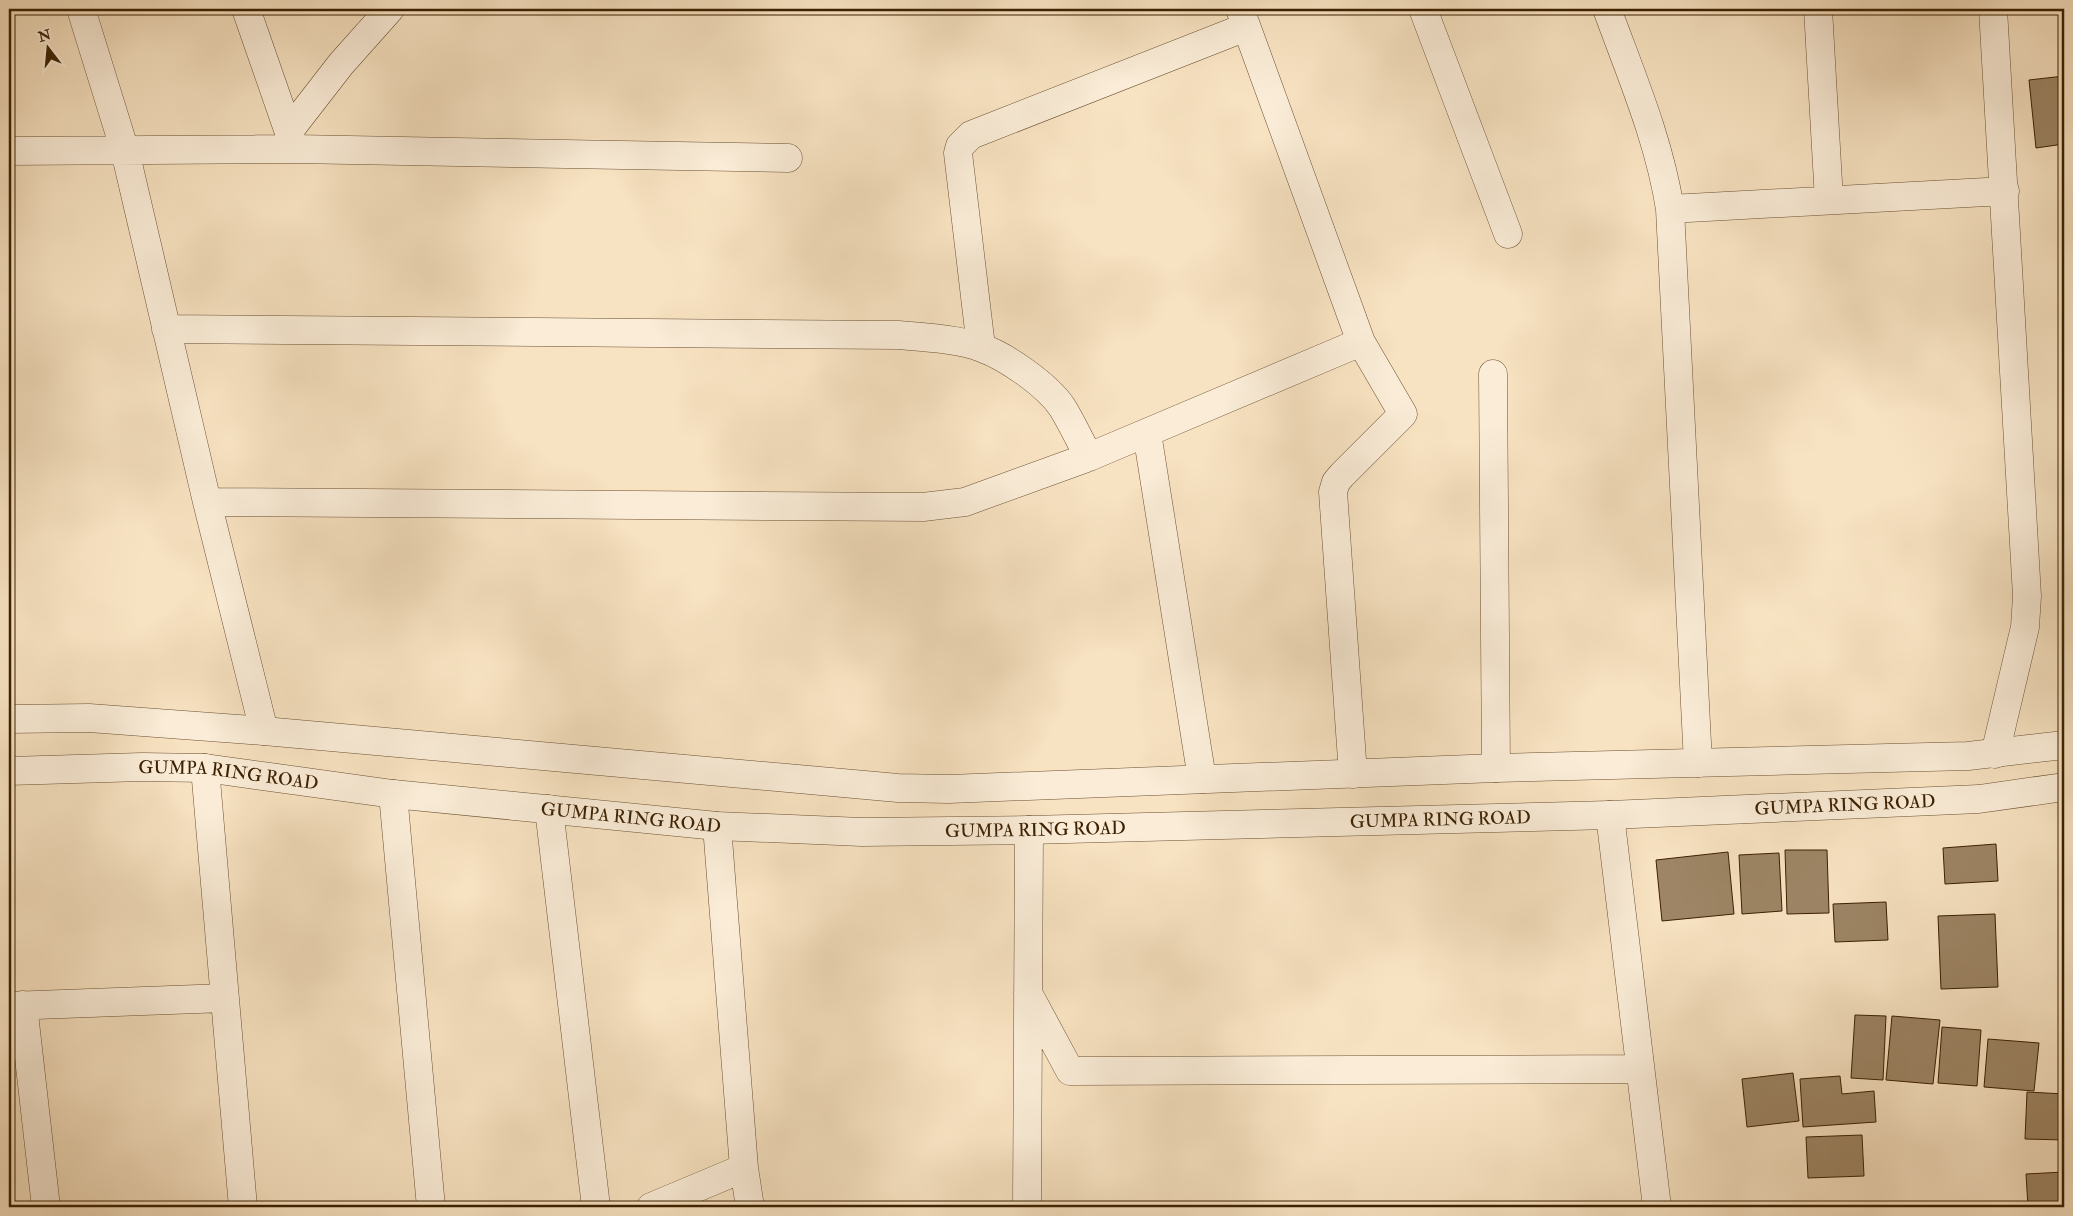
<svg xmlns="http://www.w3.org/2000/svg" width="2073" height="1216" viewBox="0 0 2073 1216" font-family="'IM FELL Double Pica',serif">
	<rect width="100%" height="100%" fill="#f7e2c1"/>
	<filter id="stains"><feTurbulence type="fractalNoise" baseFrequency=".004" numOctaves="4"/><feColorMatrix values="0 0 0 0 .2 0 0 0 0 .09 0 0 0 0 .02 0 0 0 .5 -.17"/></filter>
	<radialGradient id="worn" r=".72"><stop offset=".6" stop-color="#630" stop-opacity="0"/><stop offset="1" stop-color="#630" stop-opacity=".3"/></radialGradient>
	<path fill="#9d8565" stroke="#3c2102" d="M2064,76V144L2036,148L2029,80Z
		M1996,844L1998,881L1945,884L1943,848Z
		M1785,850H1827L1829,913L1787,914Z
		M1728,852L1734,914L1662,921L1656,860Z
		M1779,853L1782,911L1742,914L1739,855Z
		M1886,902L1888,940L1835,942L1833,904Z
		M1995,914L1998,987L1941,989L1938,916Z
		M1855,1015L1886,1016L1883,1080L1851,1078Z
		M1892,1016L1940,1020L1933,1084L1886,1080Z
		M1942,1027L1981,1030L1977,1086L1938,1083Z
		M1988,1039L2039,1043L2034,1091L1984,1087Z
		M1793,1073L1799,1121L1747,1127L1742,1079Z
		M1840,1076L1842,1094L1874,1091L1876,1122L1803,1127L1800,1079Z
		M2027,1092L2064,1094V1140L2025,1139Z
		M1862,1135L1864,1176L1808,1178L1806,1137Z
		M2064,1172V1207H2028L2026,1174Z"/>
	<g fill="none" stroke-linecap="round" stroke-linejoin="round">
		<g stroke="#6b5132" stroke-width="29">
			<path id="minor" d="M81,9L125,151L207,502L264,731
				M246,9L293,144
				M1240,9L1361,342L1403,414L1342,475L1336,482L1333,492L1353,774
				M1423,9L1508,234
				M1607,9C1631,75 1659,139 1670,209L1698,763
				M1818,9L1829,200
				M1993,9L2027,596L2025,627L1995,754
				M289,131L341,64L390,9
				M9,151L295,149L788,158
				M1670,209L2005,191
				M166,329L898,335C922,337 960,339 982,348C1007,357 1047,385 1062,407C1072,423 1080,441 1089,457
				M981,347L958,153L960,146L971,135L1246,27
				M1493,374L1496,768
				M1147,433L1202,779
				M207,502L923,507L965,502L1089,457L1361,342
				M205,768L243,1207
				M393,794L431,1207
				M549,809L596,1207
				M1610,815L1657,1207
				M717,826L744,1168L750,1207
				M1028,993L1070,1071L1640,1069
				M23,1005L46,1207
				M9,1006L225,998
				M651,1207L744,1168
				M1027,1207L1029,830"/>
		</g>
		<g stroke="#6b5132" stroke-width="29">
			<g id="tertiary">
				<path d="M9,719L89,718L264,731L898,788L949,789L1496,768L1968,756L2064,745"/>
				<path id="s1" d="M9,771L142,767L205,768L393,794L717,826L862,832L1029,830L1610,815L1979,799L2064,787"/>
			</g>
		</g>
		<use href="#minor" stroke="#faecd7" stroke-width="28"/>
		<use href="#tertiary" stroke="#faecd7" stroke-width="28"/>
	</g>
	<g text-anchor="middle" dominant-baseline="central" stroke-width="4" stroke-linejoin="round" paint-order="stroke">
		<g font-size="18" fill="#3c2102" stroke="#faecd7">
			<text stroke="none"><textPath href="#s1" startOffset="220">GUMPA RING ROAD</textPath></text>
			<text stroke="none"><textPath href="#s1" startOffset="1840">GUMPA RING ROAD</textPath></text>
			<text stroke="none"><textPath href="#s1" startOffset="625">GUMPA RING ROAD</textPath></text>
			<text stroke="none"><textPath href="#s1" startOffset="1435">GUMPA RING ROAD</textPath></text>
			<text stroke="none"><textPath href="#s1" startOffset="1030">GUMPA RING ROAD</textPath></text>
		</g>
	</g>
	<rect width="2073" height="1216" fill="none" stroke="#f7e2c1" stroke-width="30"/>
	<rect x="10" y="10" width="2053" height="1196" fill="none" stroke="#3c2102" stroke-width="2.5"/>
	<rect x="15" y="15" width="2043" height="1186" fill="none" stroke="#3c2102"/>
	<g transform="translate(48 48) rotate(344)" stroke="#faecd7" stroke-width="4" paint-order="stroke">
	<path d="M0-4L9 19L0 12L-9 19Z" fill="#3c2102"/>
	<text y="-8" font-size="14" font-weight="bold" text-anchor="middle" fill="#3c2102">N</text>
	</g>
	<rect width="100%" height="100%" filter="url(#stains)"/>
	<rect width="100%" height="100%" fill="url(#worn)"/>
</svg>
